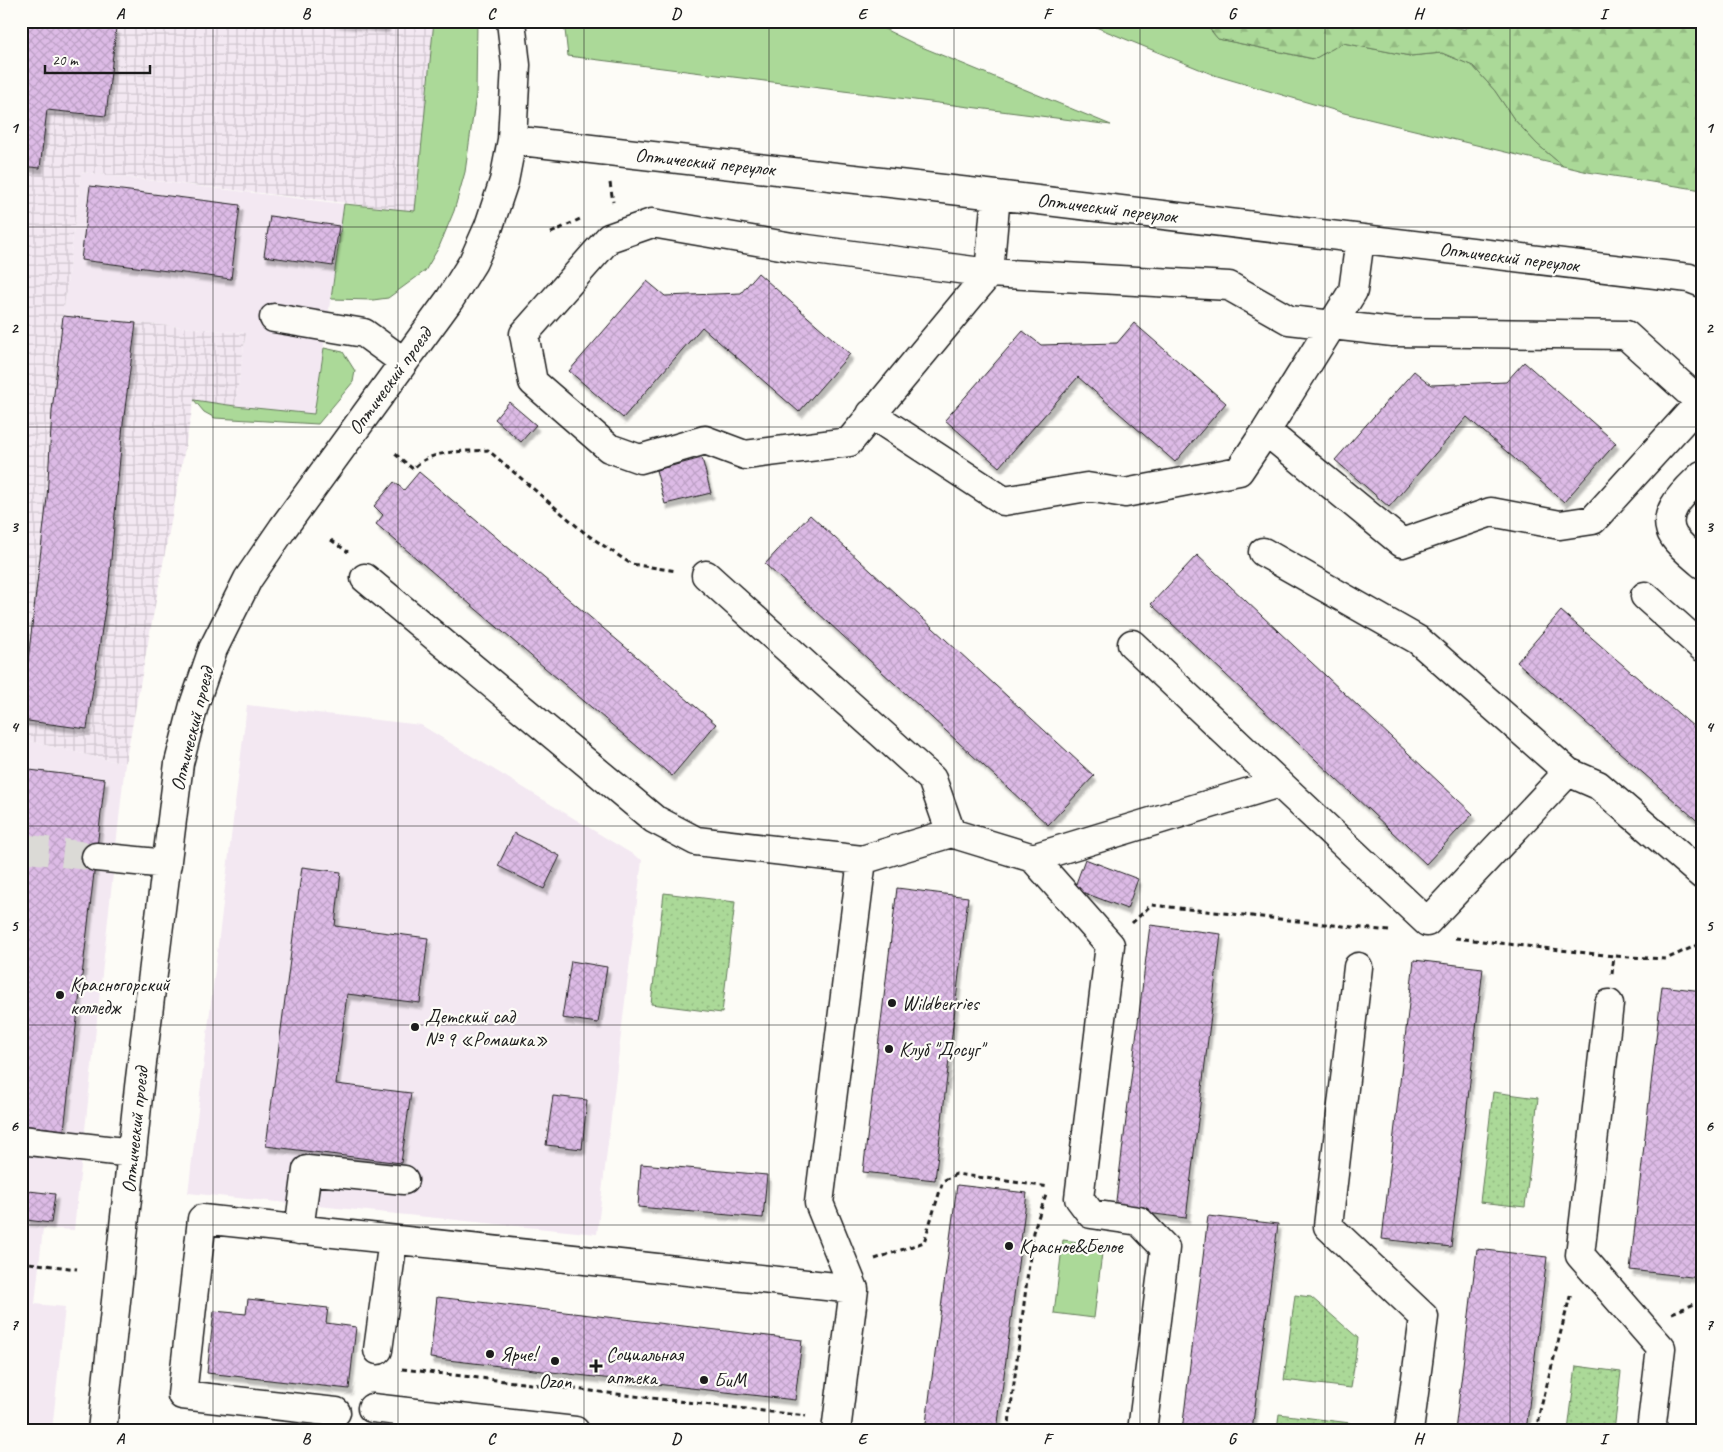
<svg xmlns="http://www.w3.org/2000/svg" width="1723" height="1452" viewBox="0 0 1723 1452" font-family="Caveat,sans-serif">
	<defs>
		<pattern id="industrial-grid" width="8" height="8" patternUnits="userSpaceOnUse" patternTransform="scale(1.25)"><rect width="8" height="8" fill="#f3e8f2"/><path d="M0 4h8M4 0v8" fill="none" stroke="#d0c6cf"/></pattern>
		<pattern id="forest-firs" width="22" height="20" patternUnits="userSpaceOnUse" patternTransform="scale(1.25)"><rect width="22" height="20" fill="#abd998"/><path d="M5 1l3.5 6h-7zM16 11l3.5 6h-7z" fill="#93ba82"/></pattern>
		<pattern id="park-dots" width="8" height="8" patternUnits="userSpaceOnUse" patternTransform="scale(1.25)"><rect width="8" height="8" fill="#abd998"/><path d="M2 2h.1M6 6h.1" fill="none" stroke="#93ba82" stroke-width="1.8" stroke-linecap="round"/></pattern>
		<pattern id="building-cross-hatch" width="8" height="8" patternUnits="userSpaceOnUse" patternTransform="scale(1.25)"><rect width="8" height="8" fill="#ddbbe6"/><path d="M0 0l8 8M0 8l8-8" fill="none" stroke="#bda0c5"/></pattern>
		<filter id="shadow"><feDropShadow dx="3" dy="5.5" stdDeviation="1" flood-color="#0004"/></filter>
	</defs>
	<rect width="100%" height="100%" fill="#fdfcf7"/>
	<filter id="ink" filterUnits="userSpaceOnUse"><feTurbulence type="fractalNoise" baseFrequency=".02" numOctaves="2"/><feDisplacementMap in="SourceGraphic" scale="10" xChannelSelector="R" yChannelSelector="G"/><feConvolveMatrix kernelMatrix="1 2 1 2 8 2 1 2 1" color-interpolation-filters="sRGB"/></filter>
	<g filter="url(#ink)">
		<path fill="#f3e8f2" d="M81,172L344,204L314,414L235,406L246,333L63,316Z
			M247,705L421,725L642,860L597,1234L188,1193Z
			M21,739L125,764L74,1230L43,1228L35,1304L65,1307L52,1431H21Z"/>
		<path fill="url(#industrial-grid)" d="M21,21H434L415,211L81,172L63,316L246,333L235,406L194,400L125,764L21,739Z"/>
		<path fill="#abd998" stroke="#647a5a" d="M434,21H477L476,95L465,172L454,211L439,247L425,271L388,298L373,300L331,299L344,204L415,211Z
			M564,21H868L917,45L1111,125L568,56Z
			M1081,21H1203L1218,39L1313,59L1343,43L1410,56L1442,53L1473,66L1495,91L1514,119L1537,144L1563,166L1344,113L1214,75Z
			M324,348L343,352L355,371L353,382L318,424L215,418L204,412L194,400L235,406L314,414Z
			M1063,1240L1103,1245L1094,1318L1054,1313Z"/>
		<path fill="url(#forest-firs)" stroke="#647a5a" d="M1203,21H1411L1464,29L1483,21H1584L1602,23H1638L1649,21L1702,22V190L1588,172L1563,166L1537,144L1514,119L1495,91L1473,66L1442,53L1410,56L1343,43L1314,59L1218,39Z"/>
		<path fill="url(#park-dots)" stroke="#647a5a" d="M664,893L735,902L722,1013L651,1004Z
			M1493,1092L1538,1098L1525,1207L1480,1202Z
			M1295,1295L1311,1297L1358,1338L1351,1388L1284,1380Z
			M1576,1366L1621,1372L1614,1431H1568Z
			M1279,1414L1350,1423L1349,1431H1277Z"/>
		<path fill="url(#building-cross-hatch)" stroke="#1c1c1c" filter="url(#shadow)" d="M21,21H49L116,28L106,116L47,110L40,168L21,166Z
			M328,21H387L386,27Z
			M90,186L240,205L231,279L81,260Z
			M270,216L339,226L333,266L264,256Z
			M758,273L850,354L799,412L702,327L623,418L569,371L647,281L665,296L741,293Z
			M63,316L136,323L123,424L109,582L87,729L21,720L47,498L52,411Z
			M1134,323L1226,403L1175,462L1078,377L999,467L945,420L1023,331L1041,345L1117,343Z
			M1524,362L1616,443L1564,502L1467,417L1389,507L1335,460L1414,371L1431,385L1506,382Z
			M509,402L536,425L521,442L495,419Z
			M702,458L711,493L665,504L656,470Z
			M419,472L716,724L672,776L376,524L383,515L374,506L394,482L404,490Z
			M810,515L1094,776L1048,825L765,564Z
			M1197,555L1473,814L1426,864L1151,604Z
			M1561,611L1702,734V825L1517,662Z
			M21,769L105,779L64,1130L21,1125Z
			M514,833L560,856L544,889L498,866Z
			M1085,859L1138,879L1127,909L1074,889Z
			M302,867L341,872L335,926L428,938L420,1003L347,994L336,1084L411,1093L401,1163L266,1146Z
			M897,888L968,897L935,1180L863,1172Z
			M1150,925L1221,934L1186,1218L1115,1209Z
			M1414,960L1483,968L1451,1247L1382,1239Z
			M571,961L607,967L598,1023L562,1018Z
			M1662,986L1702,991V1263L1700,1278L1630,1270Z
			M553,1096L587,1100L582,1149L546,1145Z
			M641,1164L767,1175L763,1218L638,1207Z
			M957,1185L1027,1193L997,1431H925Z
			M29,1191L55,1194L51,1223L26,1220Z
			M1208,1216L1278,1224L1252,1431H1182Z
			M1477,1249L1547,1257L1526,1431H1455Z
			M437,1297L802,1340L795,1400L430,1358Z
			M248,1299L328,1308L326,1323L356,1327L349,1389L207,1373L214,1311L246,1314Z
			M1702,1411V1431H1699L1700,1428Z"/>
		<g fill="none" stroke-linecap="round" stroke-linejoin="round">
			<path stroke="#dbdad6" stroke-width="28" stroke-dasharray="28 14" stroke-linecap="butt" d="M21,848L96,857"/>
			<g stroke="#1c1c1c" stroke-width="31">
				<path id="minor" d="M512,140L996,195L1689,278L1702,283
					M996,195L989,273L849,442L745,455L705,440L640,459L609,448L533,382L524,334L609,238L652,223L792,247L989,273L1229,286L1289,320L1393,332L1626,335L1700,402
					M274,318L364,333L404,362
					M871,414L1004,501L1087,487L1125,493L1239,471L1266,431L1402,543L1491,512L1560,525L1593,520L1702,400
					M1266,431L1353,291L1360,239
					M1702,475C1687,490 1658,513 1674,537C1681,547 1693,556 1702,564
					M1263,552L1418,640L1568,772
					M706,575L932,779L951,833
					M365,578L654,819L696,841L862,860L951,833L1033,858L1279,783L1427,922L1568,772L1598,785L1702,875
					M1645,596L1702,647
					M1132,644L1279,783
					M96,857L167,864
					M1033,858L1110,945L1079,1198L1091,1214L1139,1221L1165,1248L1142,1431
					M1358,967L1328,1226L1424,1317L1409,1431
					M1609,1004L1580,1255L1661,1348L1651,1431
					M21,1140L132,1153
					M299,1230L307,1170L404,1180
					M378,1350L393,1240
					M372,1408L575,1431
					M336,1412L182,1395L202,1219L854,1289
					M102,1431L139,1087L179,763L194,705L213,649L248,579L283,528L450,299L473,262L489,226L504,181L512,140L516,65L511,21
					M836,1431L854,1289L819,1203L862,860"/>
			</g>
			<path stroke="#1c1c1c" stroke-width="3" stroke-dasharray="5 4" stroke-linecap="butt" d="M610,183L613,202
				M551,233L582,218
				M395,454L413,469C430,449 464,452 488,450L586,534L631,564L676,571
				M331,540L348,552
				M1132,923L1151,905L1389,931
				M1455,938L1614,956L1666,959L1702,943
				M1612,974L1614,956
				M875,1259L924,1242L943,1181L956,1174L1049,1187
				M21,1262L77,1269
				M1672,1313L1702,1301
				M402,1369L806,1416
				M1008,1431L1033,1232L1046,1195
				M1538,1431L1540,1411L1571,1293"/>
			<use href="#minor" stroke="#fdfcf7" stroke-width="28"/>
		</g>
	</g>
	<path fill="none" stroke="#1c1c1c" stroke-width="1" stroke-opacity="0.55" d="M213,21V1431M398,21V1431M584,21V1431M769,21V1431M954,21V1431M1140,21V1431M1325,21V1431M1510,21V1431M21,227H1702M21,427H1702M21,626H1702M21,826H1702M21,1025H1702M21,1225H1702"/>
	<g fill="#1c1c1c" stroke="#fdfcf7" stroke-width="2">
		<circle cx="60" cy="995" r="5"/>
		<circle cx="892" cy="1003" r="5"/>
		<circle cx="415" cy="1027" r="5"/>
		<circle cx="889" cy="1049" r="5"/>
		<circle cx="1009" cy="1246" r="5"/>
		<circle cx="490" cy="1354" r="5"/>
		<circle cx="555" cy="1361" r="5"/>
		<path d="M593.5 1358.5h5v5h5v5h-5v5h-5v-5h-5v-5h5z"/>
		<circle cx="704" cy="1380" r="5"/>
	</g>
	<g text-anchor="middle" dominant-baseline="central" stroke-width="4.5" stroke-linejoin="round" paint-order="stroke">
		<g font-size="20" fill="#1c1c1c" stroke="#fdfcf7">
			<text transform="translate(705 162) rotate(6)">Оптический переулок</text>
			<text transform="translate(1107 208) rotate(7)">Оптический переулок</text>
			<text transform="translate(1509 257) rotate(7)">Оптический переулок</text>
			<text transform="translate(390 381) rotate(-54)">Оптический проезд</text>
			<text transform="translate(192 729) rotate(-76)">Оптический проезд</text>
			<text transform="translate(135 1130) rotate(-84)">Оптический проезд</text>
		</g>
		<g font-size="20" fill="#1c1c1c" stroke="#fdfcf7" text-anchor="start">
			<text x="70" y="984">Красногорский<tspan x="70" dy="23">колледж</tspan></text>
			<text x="902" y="1003">Wildberries</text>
			<text x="425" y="1016">Детский сад<tspan x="425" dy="23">№ 9 «Ромашка»</tspan></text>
			<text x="899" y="1049">Клуб "Досуг"</text>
			<text x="1019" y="1246">Красное&amp;Белое</text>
			<text x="500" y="1354">Ярче!</text>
			<text x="606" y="1354">Социальная<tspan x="606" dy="23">аптека</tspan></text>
			<text x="714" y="1380">БиМ</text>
			<text x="555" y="1381" text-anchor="middle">Ozon</text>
		</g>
	</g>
	<rect width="1723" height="1452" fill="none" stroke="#fdfcf7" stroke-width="55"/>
	<path d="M45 65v8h105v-8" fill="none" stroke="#1c1c1c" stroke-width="2.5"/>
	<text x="52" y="65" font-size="15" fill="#1c1c1c" stroke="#fdfcf7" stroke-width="4" paint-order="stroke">20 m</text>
	<rect x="28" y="28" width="1668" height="1396" fill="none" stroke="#1c1c1c" stroke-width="2"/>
	<g font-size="16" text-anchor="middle" font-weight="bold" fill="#1c1c1c">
		<text x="120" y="19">A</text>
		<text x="306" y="19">B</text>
		<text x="491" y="19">C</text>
		<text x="676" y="19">D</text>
		<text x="862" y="19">E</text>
		<text x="1047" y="19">F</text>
		<text x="1232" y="19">G</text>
		<text x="1418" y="19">H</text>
		<text x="1603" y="19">I</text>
		<text x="14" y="133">1</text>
		<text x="1709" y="133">1</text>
		<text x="14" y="333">2</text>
		<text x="1709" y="333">2</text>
		<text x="14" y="532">3</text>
		<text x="1709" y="532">3</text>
		<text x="14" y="732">4</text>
		<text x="1709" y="732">4</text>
		<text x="14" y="931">5</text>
		<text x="1709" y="931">5</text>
		<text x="14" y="1131">6</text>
		<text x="1709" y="1131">6</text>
		<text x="14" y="1330">7</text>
		<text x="1709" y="1330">7</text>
		<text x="120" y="1444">A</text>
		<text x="306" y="1444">B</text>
		<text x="491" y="1444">C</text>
		<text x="676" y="1444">D</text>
		<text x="862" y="1444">E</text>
		<text x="1047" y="1444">F</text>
		<text x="1232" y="1444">G</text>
		<text x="1418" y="1444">H</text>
		<text x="1603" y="1444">I</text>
	</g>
</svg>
